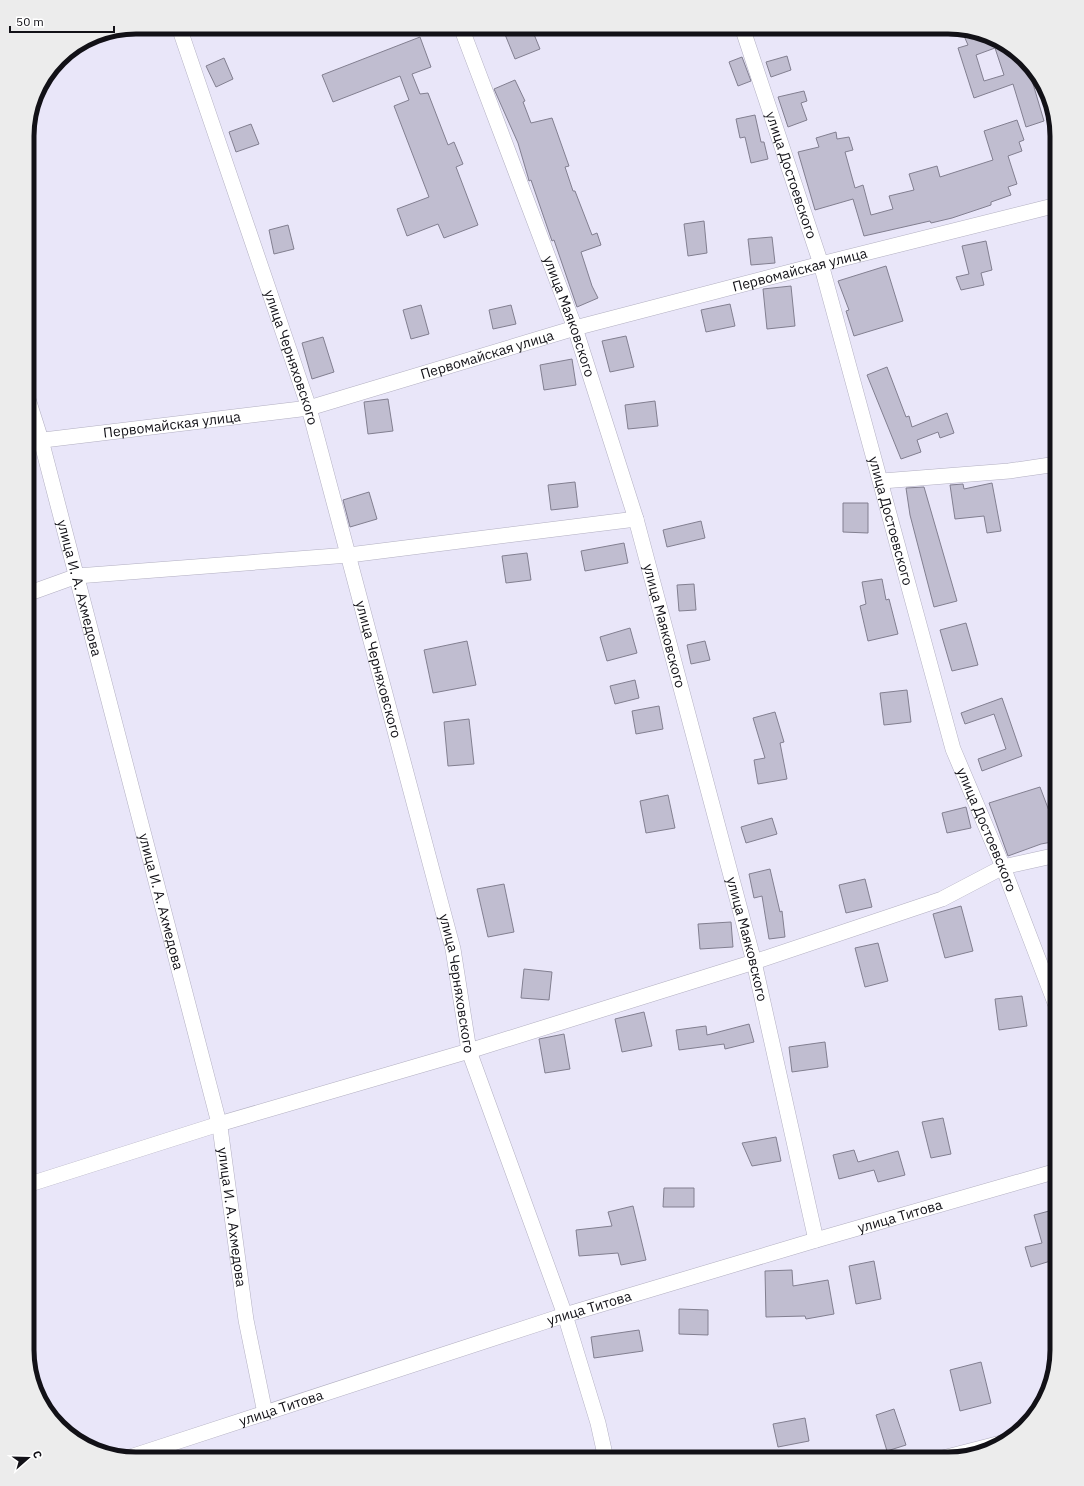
<svg xmlns="http://www.w3.org/2000/svg" width="1084" height="1486" viewBox="0 0 1084 1486" font-family="'IBM Plex Sans',sans-serif">
	<rect width="100%" height="100%" fill="#e9e6f9"/>
	<path fill="#c0bdd0" stroke="#827f90" fill-rule="evenodd" d="M517,27H531L540,49L515,59L504,32Z
		M961,29L1003,42L1024,63L1029,77H1031L1044,121L1026,127L1013,84L974,98L958,48L968,45ZM995,48L1004,75L984,81L976,55Z
		M420,37L431,67L412,74L420,94L428,93L448,145L454,142L463,164L456,167L478,225L444,238L438,224L407,236L397,209L429,197L394,106L409,100L400,76L333,102L322,75Z
		M787,56L791,70L771,77L766,62Z
		M742,57L751,81L738,86L729,62Z
		M224,58L233,79L216,87L206,66Z
		M515,80L525,101L523,102L531,123L552,118L569,166L565,167L573,191H575L592,235L597,233L601,245L581,252L592,286L598,298L577,307L554,240L552,241L531,180L529,181L528,177L518,143L494,89Z
		M804,91L807,101L801,103L807,120L788,127L778,97Z
		M755,115L761,142H764L768,159L751,163L745,137L740,138L736,119Z
		M1017,120L1024,140L1019,142L1022,151L1008,156L1017,184L1008,187L1011,195L991,202V205L952,218L931,223L930,221L864,236L853,199L815,210L798,152L819,147L816,138L836,132L837,139L849,137L853,150L845,152L855,188L863,185L871,215L893,209L889,196L914,190L909,174L937,166L940,177L993,160L984,131Z
		M251,124L259,144L236,152L229,132Z
		M704,221L707,253L688,256L684,224Z
		M288,225L294,249L274,254L269,230Z
		M772,237L775,263L751,265L748,239Z
		M986,241L992,270L981,273L984,285L961,290L956,277L969,274L962,246Z
		M886,266L903,321L854,336L846,311L849,310L838,281Z
		M791,286L795,326L767,329L763,289Z
		M730,304L735,326L706,332L701,310Z
		M421,305L429,334L411,339L403,310Z
		M511,305L516,324L493,329L489,310Z
		M626,336L634,367L610,372L602,341Z
		M323,337L334,372L312,379L302,343Z
		M572,359L576,385L544,390L540,365Z
		M887,367L906,417L909,416L912,427L947,413L954,433L940,438L938,432L917,440L921,452L901,459L867,375Z
		M388,399L393,431L368,434L364,402Z
		M655,401L658,426L628,429L625,405Z
		M575,482L578,507L551,510L548,485Z
		M992,483L1001,531L987,533L984,516L955,519L950,485L963,484L964,489Z
		M924,487L957,601L934,607L910,515L906,488Z
		M369,492L377,519L350,527L343,500Z
		M843,503H868V533L843,532Z
		M701,521L705,538L667,547L663,530Z
		M624,543L628,563L585,571L581,551Z
		M527,553L531,580L506,583L502,556Z
		M882,579L886,600L889,599L898,634L868,641L860,606L866,604L862,582Z
		M694,584L696,610L679,611L677,585Z
		M966,623L978,665L952,671L940,630Z
		M630,628L637,653L607,661L600,637Z
		M467,641L476,685L433,693L424,650Z
		M705,641L710,660L691,664L687,645Z
		M635,680L639,698L615,704L610,686Z
		M907,690L911,722L884,725L880,693Z
		M1002,698L1022,756L982,771L978,759L1006,749L994,714L965,724L961,713Z
		M659,706L663,729L636,734L632,711Z
		M775,712L784,742L780,743L787,779L758,784L754,760L765,758L753,718Z
		M469,719L474,764L448,766L444,722Z
		M1040,787L1057,832V841L1041,844L1008,856L989,803Z
		M668,795L675,828L646,833L640,801Z
		M966,807L971,828L947,833L942,813Z
		M772,818L777,834L746,843L741,827Z
		M770,869L780,912L782,911L785,937L769,939L762,896L754,898L749,874Z
		M865,879L872,907L846,913L839,885Z
		M504,884L514,932L488,937L477,889Z
		M961,906L973,951L945,958L933,914Z
		M731,922L733,947L700,949L698,924Z
		M878,943L888,981L865,987L855,948Z
		M524,969L552,972L549,1000L521,998Z
		M1022,996L1027,1026L999,1030L995,999Z
		M644,1012L652,1046L622,1052L615,1019Z
		M749,1024L754,1042L725,1049L724,1044L679,1050L676,1030L706,1026L707,1035Z
		M564,1034L570,1069L545,1073L539,1039Z
		M825,1042L828,1067L792,1072L789,1047Z
		M943,1118L951,1154L931,1158L922,1122Z
		M776,1137L781,1161L752,1166L742,1143Z
		M854,1150L858,1162L898,1151L905,1175L878,1182L874,1170L839,1179L833,1155Z
		M664,1188H694V1207H663Z
		M633,1206L646,1260L621,1265L618,1253L579,1256L576,1230L612,1226L608,1212Z
		M1053,1210L1057,1224V1259L1031,1267L1025,1247L1042,1243L1034,1215Z
		M874,1261L881,1299L856,1304L849,1266Z
		M792,1270L793,1286L828,1280L834,1314L806,1319L805,1316L766,1317L765,1271Z
		M679,1309L708,1310V1335L679,1334Z
		M639,1330L643,1351L594,1358L591,1337Z
		M981,1362L991,1403L960,1411L950,1370Z
		M894,1409L906,1445L887,1451L876,1415Z
		M805,1418L809,1441L778,1447L773,1424Z"/>
	<g fill="none" stroke-linecap="round" stroke-linejoin="round">
		<g stroke="#b2afc1" stroke-width="16">
			<g id="minor">
				<path id="s1" d="M179,27L309,408L453,949L469,1051L565,1315L598,1423L606,1459"/>
				<path id="s2" d="M461,27L575,328L636,519L754,962L816,1240"/>
				<path id="s3" d="M742,27L821,264L953,749L1003,867L1057,1008"/>
				<path id="s4" d="M27,396L41,440L220,1127L246,1320L265,1413"/>
				<path id="s5" d="M27,442L309,408L575,328L821,264L1057,205"/>
				<path d="M882,481L1009,471L1057,464"/>
				<path d="M27,594L77,576L349,555L636,519"/>
				<path d="M27,1185L219,1124L469,1051L754,962L942,899L1003,867L1057,855"/>
				<path id="s6" d="M127,1458L565,1315L816,1240L1057,1171"/>
				<path d="M939,1459L1005,1442"/>
			</g>
		</g>
		<use href="#minor" stroke="#fff" stroke-width="15"/>
	</g>
	<g text-anchor="middle" dominant-baseline="central" stroke-width="4" stroke-linejoin="round" paint-order="stroke">
		<g font-size="14" fill="#121117" stroke="#fff">
			<text stroke="none"><textPath href="#s3" startOffset="156">улица Достоевского</textPath></text>
			<text stroke="none"><textPath href="#s5" startOffset="794">Первомайская улица</textPath></text>
			<text stroke="none"><textPath href="#s2" startOffset="309">улица Маяковского</textPath></text>
			<text stroke="none"><textPath href="#s5" startOffset="470">Первомайская улица</textPath></text>
			<text stroke="none"><textPath href="#s1" startOffset="349">улица Черняховского</textPath></text>
			<text stroke="none"><textPath href="#s5" startOffset="146">Первомайская улица</textPath></text>
			<text stroke="none"><textPath href="#s3" startOffset="516">улица Достоевского</textPath></text>
			<text stroke="none"><textPath href="#s4" startOffset="199">улица И. А. Ахмедова</textPath></text>
			<text stroke="none"><textPath href="#s2" startOffset="633">улица Маяковского</textPath></text>
			<text stroke="none"><textPath href="#s1" startOffset="673">улица Черняховского</textPath></text>
			<text stroke="none"><textPath href="#s3" startOffset="840">улица Достоевского</textPath></text>
			<text stroke="none"><textPath href="#s4" startOffset="523">улица И. А. Ахмедова</textPath></text>
			<text stroke="none"><textPath href="#s2" startOffset="957">улица Маяковского</textPath></text>
			<text stroke="none"><textPath href="#s1" startOffset="997">улица Черняховского</textPath></text>
			<text stroke="none"><textPath href="#s6" startOffset="810">улица Титова</textPath></text>
			<text stroke="none"><textPath href="#s4" startOffset="847">улица И. А. Ахмедова</textPath></text>
			<text stroke="none"><textPath href="#s6" startOffset="486">улица Титова</textPath></text>
			<text stroke="none"><textPath href="#s6" startOffset="162">улица Титова</textPath></text>
		</g>
	</g>
	<path d="M0 0H1084V1486H0ZM136 34H948A102 102 0 0 1 1050 136V1350A102 102 0 0 1 948 1452H136A102 102 0 0 1 34 1350V136A102 102 0 0 1 136 34Z" fill="#ececec" fill-rule="evenodd"/>
	<path fill="none" stroke="#121117" stroke-width="5" d="M136 34H948A102 102 0 0 1 1050 136V1350A102 102 0 0 1 948 1452H136A102 102 0 0 1 34 1350V136A102 102 0 0 1 136 34Z"/>
	<g transform="translate(28 1458) rotate(70)" stroke="#ffffff" stroke-width="3" paint-order="stroke">
	<path d="M0-3L7 15L0 10L-7 15Z" fill="#121117"/>
	<text y="-6" font-size="11" font-weight="bold" text-anchor="middle" fill="#121117">С</text>
	</g>
	<path d="M10 26v6h104v-6" fill="none" stroke="#121117" stroke-width="2"/>
	<text x="16" y="26" font-size="12" fill="#121117" stroke="#ffffff" stroke-width="3" paint-order="stroke">50 m</text>
</svg>
